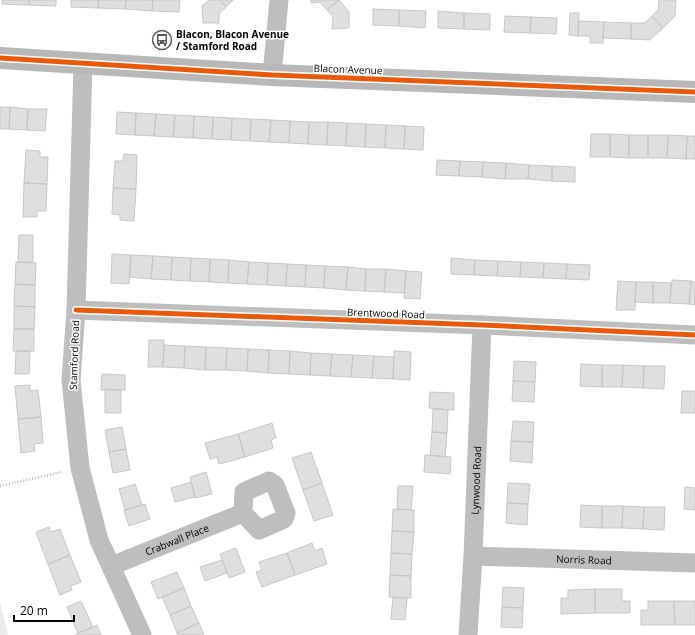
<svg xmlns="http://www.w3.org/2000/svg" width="695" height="635" viewBox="0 0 695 635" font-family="'Open Sans',sans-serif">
	<rect width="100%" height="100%" fill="#fff"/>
	<path fill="#ececec" d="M0,601L8,635H0Z"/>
	<path fill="#dfdfdf" stroke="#c7c7c7" d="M2,0H29V5L2,4Z
		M29,0H56V6L29,5Z
		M71,0H99L98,8L71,7Z
		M99,0H126L125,9L98,8Z
		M126,0H153L152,11L125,9Z
		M153,0H180L179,12L152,11Z
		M209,0H220L226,7L219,14V23H203L202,6Z
		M220,0H233L226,7Z
		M311,0H339L327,10L320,2L311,3Z
		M339,0L349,12V28L332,29L333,17L327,10Z
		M659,0H676L675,16L663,28L652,16L658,10Z
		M373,9L399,10V26L373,25Z
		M399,10L426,11L425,28L399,26Z
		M438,11L464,13V29L438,28Z
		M464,13L490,14V30L464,29Z
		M570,13H579L578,36L569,35Z
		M505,16L531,17L530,33L504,32Z
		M652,16L663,28L650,40L631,39V23H645Z
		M531,17L557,18L556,34L530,33Z
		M579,21L604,22L603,43H590V36H578Z
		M604,22L631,23V39L603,38Z
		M0,107H10L9,129H0Z
		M10,107L28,109L27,130L9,129Z
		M28,109H47L45,131L27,130Z
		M117,112L136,113L135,135L116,134Z
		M136,113L156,114L154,136L135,135Z
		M156,114L175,115L173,137L154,136Z
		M175,115L194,116L193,138L173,137Z
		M194,116L213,117L212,139L193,138Z
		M213,117L232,118L231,140L212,139Z
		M232,118L251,119L250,141L231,140Z
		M251,119L271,120L269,142L250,141Z
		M271,120L290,121L289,143L269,142Z
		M290,121L309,122L308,144L289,143Z
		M309,122H328L327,145L308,144Z
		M328,122L347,123L346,146L327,145Z
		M347,123L366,124L365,147L346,146Z
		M366,124L386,125L385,148L365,147Z
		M386,125L405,126L404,149L385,148Z
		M405,126L424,127L423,150L404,149Z
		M591,134H610V157H590Z
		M610,134L629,135V158L610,157Z
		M629,135H648V158H629Z
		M648,135H668L667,158H648Z
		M668,135L687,136L686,159L667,158Z
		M687,136H695V159H686Z
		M26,150L40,151V157H48L47,184L24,183Z
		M124,154L137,155L136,189L113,188L115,161H123Z
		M437,160L460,161L459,176L436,175Z
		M460,161L483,162L482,177L459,176Z
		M483,162L506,163L505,179L482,177Z
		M506,163L529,165L528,179H505Z
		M529,165L552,166V181L528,179Z
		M552,166L575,167V182L552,181Z
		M24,183L47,184L46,211H37V217H23Z
		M113,188L136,189L134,221L120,220V215L112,214Z
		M19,235H33V262H18Z
		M112,254L131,255L129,284L111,283Z
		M131,255L153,256L151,279L129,277Z
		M153,256L172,257L171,280L151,279Z
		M172,257L191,258L190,281L171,280Z
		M191,258L210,259L209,282L190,281Z
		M451,258L475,260L474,275L451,274Z
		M210,259L229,260L228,283L209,282Z
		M229,260L249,262L247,284L228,283Z
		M475,260L498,261L497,276L474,275Z
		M498,261L521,262L520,277L497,276Z
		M16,262L36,263L35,285L15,284Z
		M249,262L268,263L267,285L247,284Z
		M521,262L544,263L543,278L520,277Z
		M268,263L287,264L286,286L267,285Z
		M544,263L567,264L566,279L543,278Z
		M287,264L306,265L305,287L286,286Z
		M567,264L590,265L589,280L566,279Z
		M306,265L325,266L324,288L305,287Z
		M325,266L348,267L346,290L324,288Z
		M348,267L366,269L365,291L346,290Z
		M366,269H386L384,292L365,291Z
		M386,269L406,271L404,293L384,292Z
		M406,271L422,272L420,299L404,298Z
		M672,280L691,281L689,304L670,303Z
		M618,281L636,282L635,310H616Z
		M691,281L695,282V305L689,304Z
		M636,282H653V303L635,302Z
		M653,282L671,283L670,303H653Z
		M15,284L35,285V307L14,306Z
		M14,306L35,307L34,329H14Z
		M14,329H34V351H13Z
		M149,340H164L163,367H148Z
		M164,345L185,346L184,368L163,367Z
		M185,346L206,347L205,370L184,368Z
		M206,347L227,348L226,370H205Z
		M227,348L248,349L247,371L226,370Z
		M248,349L269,350L268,373L247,371Z
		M269,350L290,351L289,374L268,373Z
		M16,351H30L29,374H15Z
		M290,351L311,353L310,375L289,374Z
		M394,351L411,352L410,380L393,379Z
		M311,353L332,354L330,376L310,375Z
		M332,354L353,355L351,377L330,376Z
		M353,355L374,356L372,378L351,377Z
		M374,356L394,357L393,379L372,378Z
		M514,361L536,362L535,382L513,381Z
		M581,364L602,365V387L580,386Z
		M602,365H623L622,387H602Z
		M623,365L644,366L643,388L622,387Z
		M644,366H665L664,389L643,388Z
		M102,374L125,375V390H101Z
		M513,381L535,382L534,402L512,401Z
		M30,385V391L38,390L41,417L18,419L15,386Z
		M105,389L121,390V413H105Z
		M682,391H695V413H681Z
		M430,392L454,393V410L429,408Z
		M433,409L448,410L447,433L432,432Z
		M41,417L43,443L34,444L35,451L21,453L18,419Z
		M513,421L534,422L533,442L511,441Z
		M272,423L276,438L271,440L273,448L245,457L238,434Z
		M122,427L126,449L109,452L105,430Z
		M432,432L447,433L445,457L430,455Z
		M238,434L245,457L219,464L217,457L210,459L205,443Z
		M511,441L533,442L532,463L510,461Z
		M126,449L130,470L113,473L109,452Z
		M311,452L322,483L303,490L292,458Z
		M425,455L451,457L450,474L424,472Z
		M206,472L212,494L195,498L190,477Z
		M191,482L195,497L175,502L171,488Z
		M322,483L333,515L314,521L303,490Z
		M508,483L530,484L528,504L507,503Z
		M135,484L142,505L125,510L119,489Z
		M398,486H413L411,510L397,509Z
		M685,487L695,488V510L684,509Z
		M507,503L528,504L527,525L506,523Z
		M145,504L150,519L129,526L124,511Z
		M581,505L602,506V528L580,527Z
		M602,506H623L622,528H602Z
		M623,506L644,507L643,529L622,528Z
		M644,507H665L664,530L643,529Z
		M393,509L414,510V532L392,531Z
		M49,527L51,532L60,529L70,555L48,564L36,532Z
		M392,531L414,532L412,554L391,553Z
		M312,543L315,551L322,548L327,564L295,575L287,553Z
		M236,548L245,572L229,578L220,554Z
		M287,553L295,575L262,587L256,572L262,570L259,562Z
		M391,553L412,554L411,576L390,575Z
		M70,555L81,582L71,586L72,590L60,595L48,564Z
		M222,560L227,573L205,581L200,567Z
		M177,572L184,588L158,599L151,582Z
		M390,575L411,576V598L389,597Z
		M503,587L524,588L523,608L502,607Z
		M184,588L191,606L170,615L162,597Z
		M595,589V613L561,614V598H568V590Z
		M595,589H622V601H630V613H595Z
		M393,597L407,598L405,620L391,619Z
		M81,601L93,627L78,633L67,607Z
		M648,601H674L675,625H641V610H648Z
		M674,601H695V625H675Z
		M191,606L199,623L177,633L170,615Z
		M502,607L523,608L522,628L501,627Z
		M199,623L204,635H178L177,633Z
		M97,625L101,635H75L78,633Z"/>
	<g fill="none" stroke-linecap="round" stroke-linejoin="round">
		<path stroke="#b9b9b9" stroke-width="2.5" stroke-dasharray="1 2" stroke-linecap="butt" d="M0,486L62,472"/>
		<g stroke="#bebebe" stroke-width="19">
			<path d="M83,64L76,310L71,380L80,468L99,540L142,635"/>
			<path d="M272,75L279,0"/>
			<path d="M76,310L482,325L695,335"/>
			<path id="s1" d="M473,556L695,563"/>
			<path id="s2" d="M111,566L243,513L244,492L269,481L275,485L286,513L284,519L259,530L243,513"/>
			<path id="s3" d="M468,635L473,556L482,325"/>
		</g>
		<path stroke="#b8b8b8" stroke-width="22" d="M0,58L272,75L695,92"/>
		<g stroke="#fff" stroke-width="8">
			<path id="cycleway" d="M0,58L272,75L695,92
				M76,310L482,325L695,335"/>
		</g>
		<use href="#cycleway" stroke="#e8590c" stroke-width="5"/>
	</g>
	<defs>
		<g id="bus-ring" transform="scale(1)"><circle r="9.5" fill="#fff" stroke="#595959" stroke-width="1.5"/><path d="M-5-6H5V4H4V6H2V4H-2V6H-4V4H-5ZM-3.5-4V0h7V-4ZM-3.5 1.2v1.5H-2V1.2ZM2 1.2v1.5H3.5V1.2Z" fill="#595959"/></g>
	</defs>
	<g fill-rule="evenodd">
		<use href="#bus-ring" x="162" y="40"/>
	</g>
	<g text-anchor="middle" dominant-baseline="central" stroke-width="3" stroke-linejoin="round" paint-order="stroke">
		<g font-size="10" font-weight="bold" fill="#000" stroke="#fff" text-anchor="start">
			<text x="176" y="34">Blacon, Blacon Avenue<tspan x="176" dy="12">/ Stamford Road</tspan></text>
		</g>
		<g font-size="10" fill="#000" stroke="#fff">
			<text transform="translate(348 69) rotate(2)">Blacon Avenue</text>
			<text transform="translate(386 313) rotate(2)">Brentwood Road</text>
			<text transform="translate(74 355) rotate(-88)">Stamford Road</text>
			<text stroke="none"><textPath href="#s3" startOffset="155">Lynwood Road</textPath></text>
			<text stroke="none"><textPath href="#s2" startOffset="71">Crabwall Place</textPath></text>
			<text stroke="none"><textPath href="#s1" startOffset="111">Norris Road</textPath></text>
		</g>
	</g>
	<path d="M14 615v6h60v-6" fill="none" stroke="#000000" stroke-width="2"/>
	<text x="20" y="615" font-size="12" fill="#000000" stroke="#ffffff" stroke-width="3" paint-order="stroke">20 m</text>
</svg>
